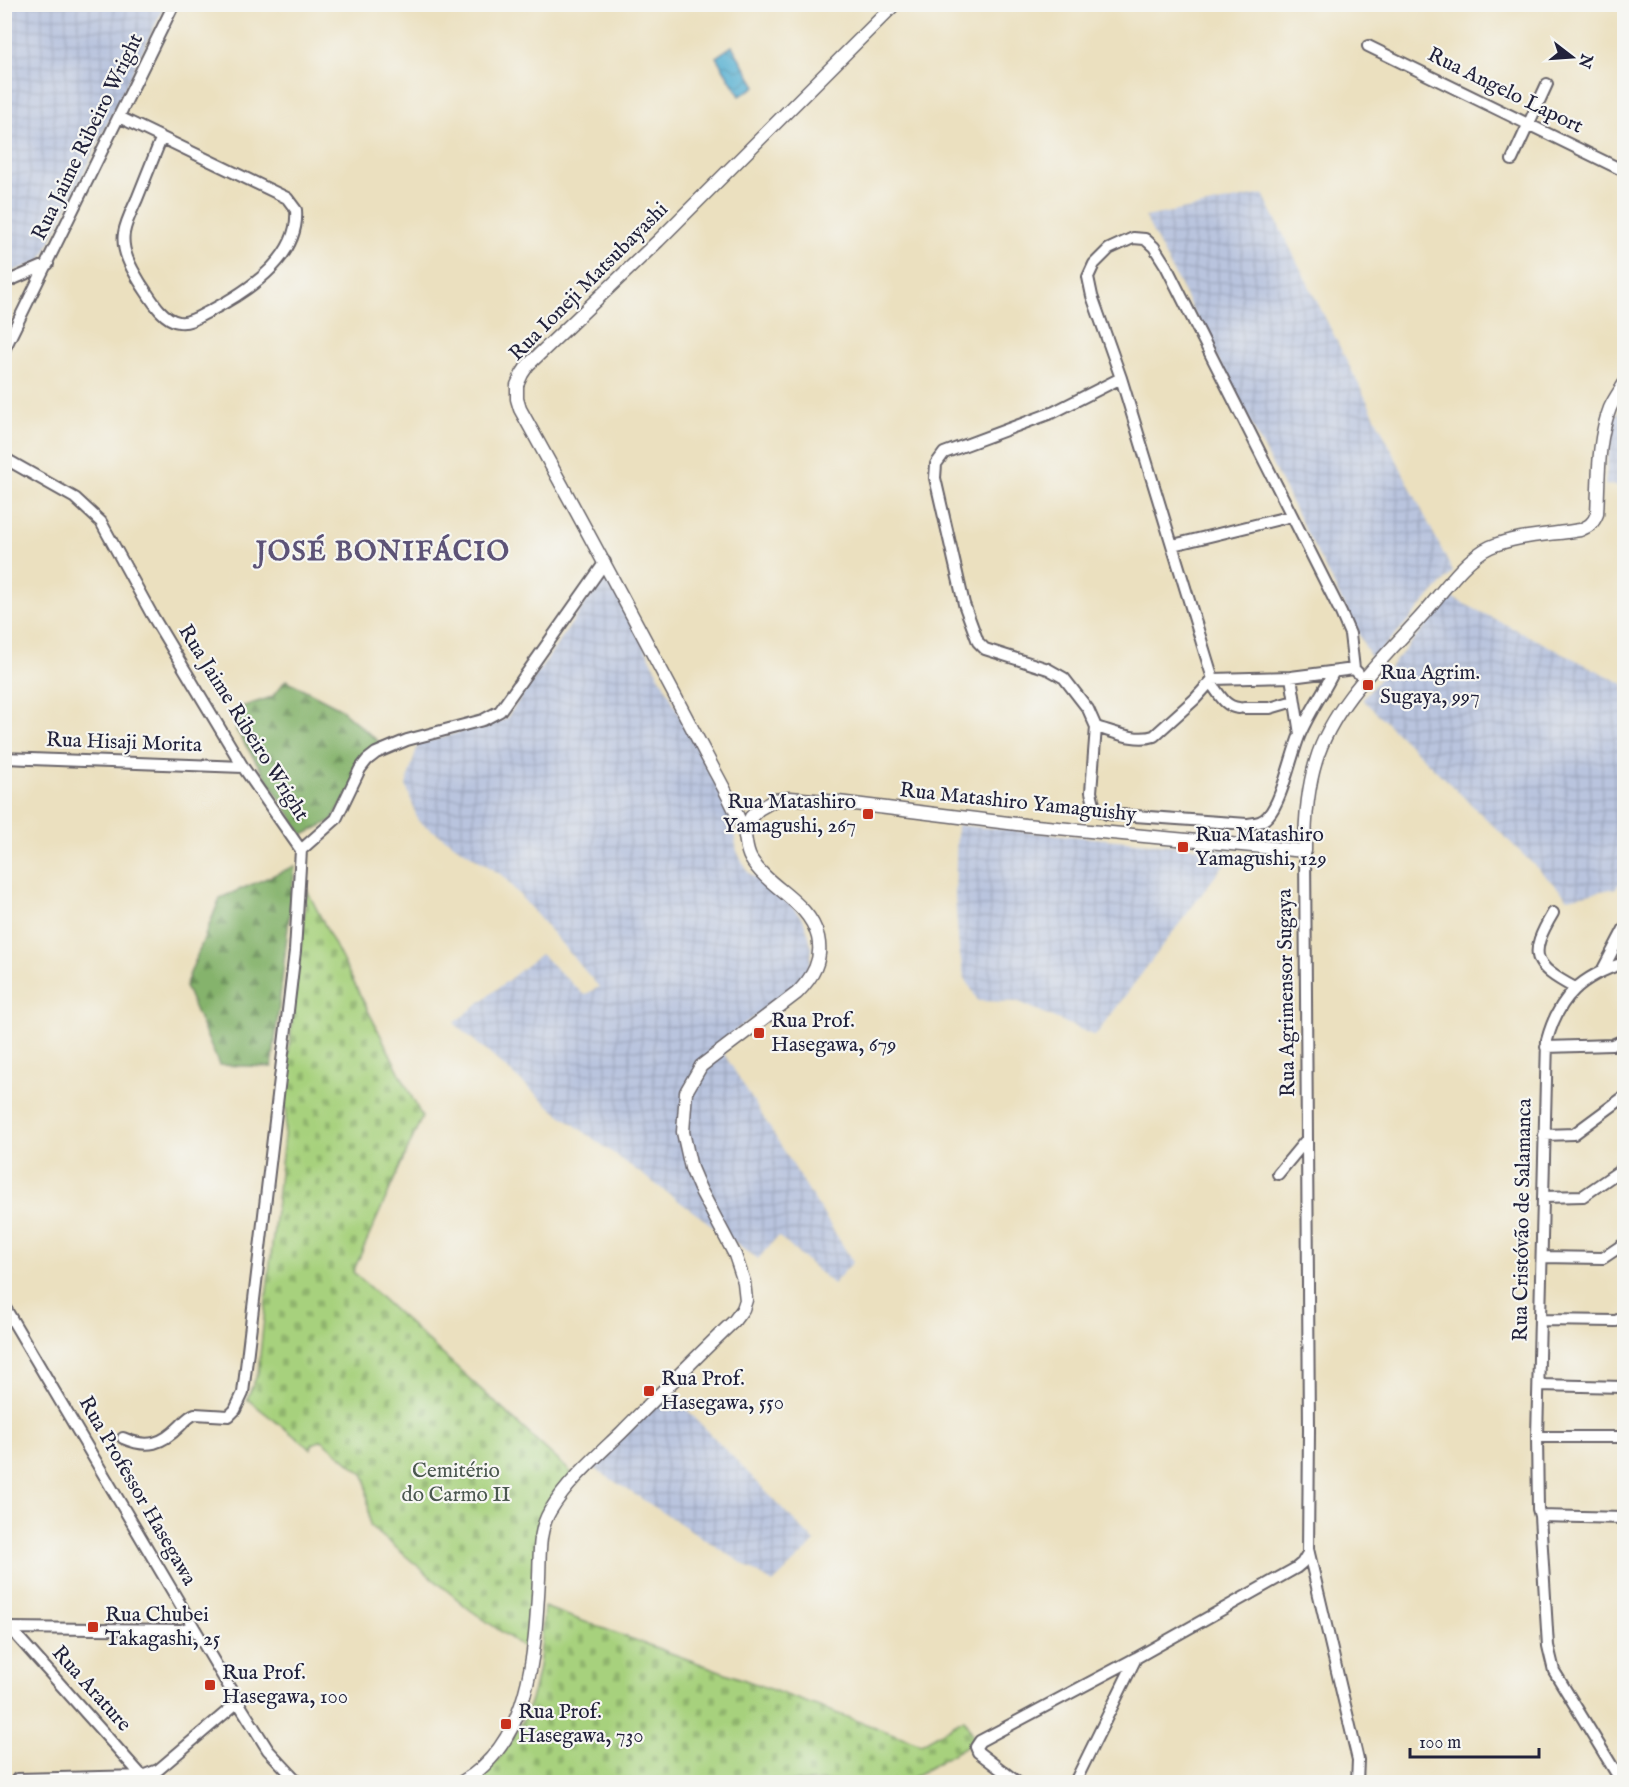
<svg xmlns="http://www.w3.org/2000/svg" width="1629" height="1787" viewBox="0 0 1629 1787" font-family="'IM FELL English',serif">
	<defs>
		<pattern id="industrial-grid" width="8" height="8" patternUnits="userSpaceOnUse" patternTransform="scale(1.5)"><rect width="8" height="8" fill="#b9c4de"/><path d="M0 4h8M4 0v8" fill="none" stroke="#9fa8bf"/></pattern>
		<pattern id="forest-firs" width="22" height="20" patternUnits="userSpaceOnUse" patternTransform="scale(1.5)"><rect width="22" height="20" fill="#85b36c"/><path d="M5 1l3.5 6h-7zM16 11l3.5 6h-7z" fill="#6c915a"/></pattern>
		<pattern id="cemetery-stones" width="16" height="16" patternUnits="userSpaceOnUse" patternTransform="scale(1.5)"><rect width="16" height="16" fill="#a7d17d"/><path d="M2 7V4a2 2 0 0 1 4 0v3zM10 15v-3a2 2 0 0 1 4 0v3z" fill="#8fb36d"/></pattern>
		<pattern id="water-waves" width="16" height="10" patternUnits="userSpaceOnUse" patternTransform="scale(1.5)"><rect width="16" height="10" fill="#52aed0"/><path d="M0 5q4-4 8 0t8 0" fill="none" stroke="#448daa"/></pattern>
	</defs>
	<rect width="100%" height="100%" fill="#f6f6f2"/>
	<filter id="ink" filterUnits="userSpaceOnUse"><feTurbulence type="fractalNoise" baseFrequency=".0167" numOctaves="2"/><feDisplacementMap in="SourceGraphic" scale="12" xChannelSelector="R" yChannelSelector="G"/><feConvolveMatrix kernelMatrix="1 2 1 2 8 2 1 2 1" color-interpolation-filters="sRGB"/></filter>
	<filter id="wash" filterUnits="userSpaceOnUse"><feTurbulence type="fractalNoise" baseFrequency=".008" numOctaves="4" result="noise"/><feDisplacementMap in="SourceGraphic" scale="24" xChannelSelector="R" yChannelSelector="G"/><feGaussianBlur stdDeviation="1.35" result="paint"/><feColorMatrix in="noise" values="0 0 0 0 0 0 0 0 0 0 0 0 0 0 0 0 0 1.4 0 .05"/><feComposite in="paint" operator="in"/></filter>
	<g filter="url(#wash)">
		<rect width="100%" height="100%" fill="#ebe0bf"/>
		<path fill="url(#industrial-grid)" d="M5,4L165,5L41,261L5,274Z
			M1263,194L1453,572L1372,660L1145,217Z
			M1618,412L1624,414V486L1605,485L1613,419Z
			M606,573L731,813L737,851L748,872L792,906L803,919L808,932L812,949L810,965L799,983L718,1044L853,1262L833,1284L778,1236L758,1259L554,1110L454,1023L541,954L584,995L599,987L503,876L418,821L406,785L418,744L506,719Z
			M1451,597L1624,684V878L1616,888L1568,898L1362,699Z
			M957,825L1234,851L1095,1036L1019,1002L978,1001L964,976L959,950L955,897Z
			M666,1388L815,1542L773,1583L592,1467Z"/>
		<path fill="url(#forest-firs)" stroke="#546a54" stroke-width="1.5" d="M286,680L338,707L381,744L331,821L303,835L236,730L241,707L272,697Z
			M295,866L272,1067L219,1065L185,986L220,898Z"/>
		<path fill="url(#cemetery-stones)" stroke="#647a5c" stroke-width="1.5" d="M307,890L422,1117L353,1272L574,1475L549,1509L526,1649L469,1609L370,1526L366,1480L363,1474L322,1440L312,1444L311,1449L247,1399L258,1373L287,1109L283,1108V1102Z
			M544,1607L921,1744L964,1719L975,1741L905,1782H475C508,1757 531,1713 538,1672C542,1651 542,1629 544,1607Z"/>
		<path fill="url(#water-waves)" stroke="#3a6886" stroke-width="1.5" d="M732,46L756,86L740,96L716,57Z"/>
	</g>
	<g filter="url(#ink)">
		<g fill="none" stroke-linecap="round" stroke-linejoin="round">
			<g stroke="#686469" stroke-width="14">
				<path id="minor" d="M1368,46L1624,171
					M119,117L287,198L296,210C300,258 245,293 208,312C200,316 189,324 179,322C162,320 150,297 141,284C132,269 121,252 124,233C126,221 132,210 137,199C145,179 153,159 161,139
					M1512,160L1547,84
					M4,283L48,264
					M4,350L174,4
					M1121,378L1054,412L944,453L936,464L935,478L964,604L978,642L985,649L1048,669L1064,678L1088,709L1096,727L1091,792L1095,808L1107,814L1247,824C1255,823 1262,823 1268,816C1282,801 1291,755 1300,734C1309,713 1323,693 1333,673
					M4,458L75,498L101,522L152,615L243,767L301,850
					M1173,545L1292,516
					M1354,669L1350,634L1341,613L1166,266L1154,247L1145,239L1133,238L1109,249L1094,264L1088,277L1092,296L1121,378L1213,679L1291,677L1354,669L1358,673
					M1291,677L1300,734
					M1211,683C1219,694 1225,707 1239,708
					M1244,708H1270L1294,701
					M1096,727C1114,732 1136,742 1154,736L1195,699L1213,679
					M4,758L243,767
					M301,850L336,819L360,769L367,760L376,753L407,740L483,720L500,711L605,562
					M1553,913C1528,955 1532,965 1575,988
					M1603,969L1624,929
					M1546,1047L1612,1045L1619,1042
					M1544,1135L1574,1134L1624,1097
					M1278,1174L1307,1139
					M1543,1197L1583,1196L1624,1168
					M1542,1257L1603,1258L1624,1244
					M4,1306L238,1702L268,1750L298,1782
					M1540,1320L1616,1321L1624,1317
					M1539,1385L1624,1387
					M1537,1437H1624
					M123,1438C148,1449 162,1444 180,1426C185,1421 189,1416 195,1414L229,1416L235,1410L243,1393L295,951L301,850
					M1540,1516L1624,1518
					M1308,1549L1358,1760L1357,1782
					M8,1628L182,1630L193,1626
					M10,1628L142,1776
					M1618,1776L1554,1671L1548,1646L1540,1516L1538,1509L1537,1437L1547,1040C1559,996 1582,976 1624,963
					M17,1779L142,1776
					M144,1782L142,1776L158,1770L238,1702
					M1017,1782L978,1752L976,1747L980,1741L1136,1658L1296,1568L1302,1563L1308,1553L1309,1429L1305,851
					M1075,1782L1136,1658"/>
			</g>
			<g stroke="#686469" stroke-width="15">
				<path id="major" d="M744,833L751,817L759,809L775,800L790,798L838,802L1025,825L1305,851C1305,820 1307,790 1316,761C1333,703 1387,655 1426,611C1443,591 1466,558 1490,547C1517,535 1551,535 1580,530C1589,526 1593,524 1597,514C1599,479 1597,441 1610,408C1614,399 1620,391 1624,384
					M462,1782C532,1741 535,1649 539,1578C540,1555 538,1531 550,1511C568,1481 596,1457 621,1433C658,1396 696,1357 734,1321L743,1309L746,1300L744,1282L735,1255L700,1189L691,1168L683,1132L686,1092L701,1066L797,993C813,977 823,960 818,937C809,901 769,889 751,859C745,849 747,839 743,829C735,808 724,788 713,768C650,648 586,528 520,409L517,399V385L522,374L528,365L658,241L895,4"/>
			</g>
			<use href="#minor" stroke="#fff" stroke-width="10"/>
			<use href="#major" stroke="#fff" stroke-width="12"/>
		</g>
	</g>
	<g fill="#c8321e" stroke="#f6f6f2" stroke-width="2">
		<rect x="1362" y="679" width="12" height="12" rx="3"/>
		<rect x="862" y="808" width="12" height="12" rx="3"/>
		<rect x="1177" y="841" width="12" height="12" rx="3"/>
		<rect x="753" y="1027" width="12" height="12" rx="3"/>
		<rect x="643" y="1385" width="12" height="12" rx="3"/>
		<rect x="87" y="1621" width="12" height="12" rx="3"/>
		<rect x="204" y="1679" width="12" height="12" rx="3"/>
		<rect x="500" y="1718" width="12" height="12" rx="3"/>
	</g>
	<g text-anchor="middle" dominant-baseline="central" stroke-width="4.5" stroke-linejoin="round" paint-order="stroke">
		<g font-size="21" fill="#22223b" stroke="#f6f6f2">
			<text transform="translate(1505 91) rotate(26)">Rua Angelo Laport</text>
			<text transform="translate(88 137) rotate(-64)">Rua Jaime Ribeiro Wright</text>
			<text transform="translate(589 282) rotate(-45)">Rua Ioneji Matsubayashi</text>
			<text transform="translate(243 723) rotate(58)">Rua Jaime Ribeiro Wright</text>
			<text transform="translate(124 743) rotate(2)">Rua Hisaji Morita</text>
			<text transform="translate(1018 803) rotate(6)">Rua Matashiro Yamaguishy</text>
			<text transform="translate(1287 993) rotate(-91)">Rua Agrimensor Sugaya</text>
			<text transform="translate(1523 1220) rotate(-89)">Rua Cristóvão de Salamanca</text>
			<text transform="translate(137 1491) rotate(60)">Rua Professor Hasegawa</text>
			<text transform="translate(91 1689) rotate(48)">Rua Arature</text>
		</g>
		<g font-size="21" fill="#22223b" stroke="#f6f6f2" text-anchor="start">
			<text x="1380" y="673">Rua Agrim.<tspan x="1380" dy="24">Sugaya, 997</tspan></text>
			<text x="856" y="802" text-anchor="end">Rua Matashiro<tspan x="856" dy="24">Yamagushi, 267</tspan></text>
			<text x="1195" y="835">Rua Matashiro<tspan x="1195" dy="24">Yamagushi, 129</tspan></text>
			<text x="771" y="1021">Rua Prof.<tspan x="771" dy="24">Hasegawa, 679</tspan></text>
			<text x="661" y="1379">Rua Prof.<tspan x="661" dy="24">Hasegawa, 550</tspan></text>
			<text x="105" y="1615">Rua Chubei<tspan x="105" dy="24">Takagashi, 25</tspan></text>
			<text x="222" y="1673">Rua Prof.<tspan x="222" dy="24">Hasegawa, 100</tspan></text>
			<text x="518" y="1712">Rua Prof.<tspan x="518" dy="24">Hasegawa, 730</tspan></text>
		</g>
		<g font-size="21" fill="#4a574f" stroke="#f6f6f2">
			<text x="456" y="1471">Cemitério<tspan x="456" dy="24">do Carmo II</tspan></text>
		</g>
		<g font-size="27" font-weight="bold" letter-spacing="1.5" fill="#5d5377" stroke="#f6f6f2">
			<text x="383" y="553">JOSÉ BONIFÁCIO</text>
		</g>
	</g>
	<rect width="1629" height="1787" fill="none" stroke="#f6f6f2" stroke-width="24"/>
	<g transform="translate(1572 57) rotate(107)" stroke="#f6f6f2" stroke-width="4.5" paint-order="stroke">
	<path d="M0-4.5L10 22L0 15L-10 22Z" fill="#22223b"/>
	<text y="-9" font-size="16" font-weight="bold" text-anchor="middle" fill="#22223b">N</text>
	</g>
	<path d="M1410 1748v9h129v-9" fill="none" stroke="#22223b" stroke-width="3"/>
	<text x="1419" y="1748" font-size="18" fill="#22223b" stroke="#f6f6f2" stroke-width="4.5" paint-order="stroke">100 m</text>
</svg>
